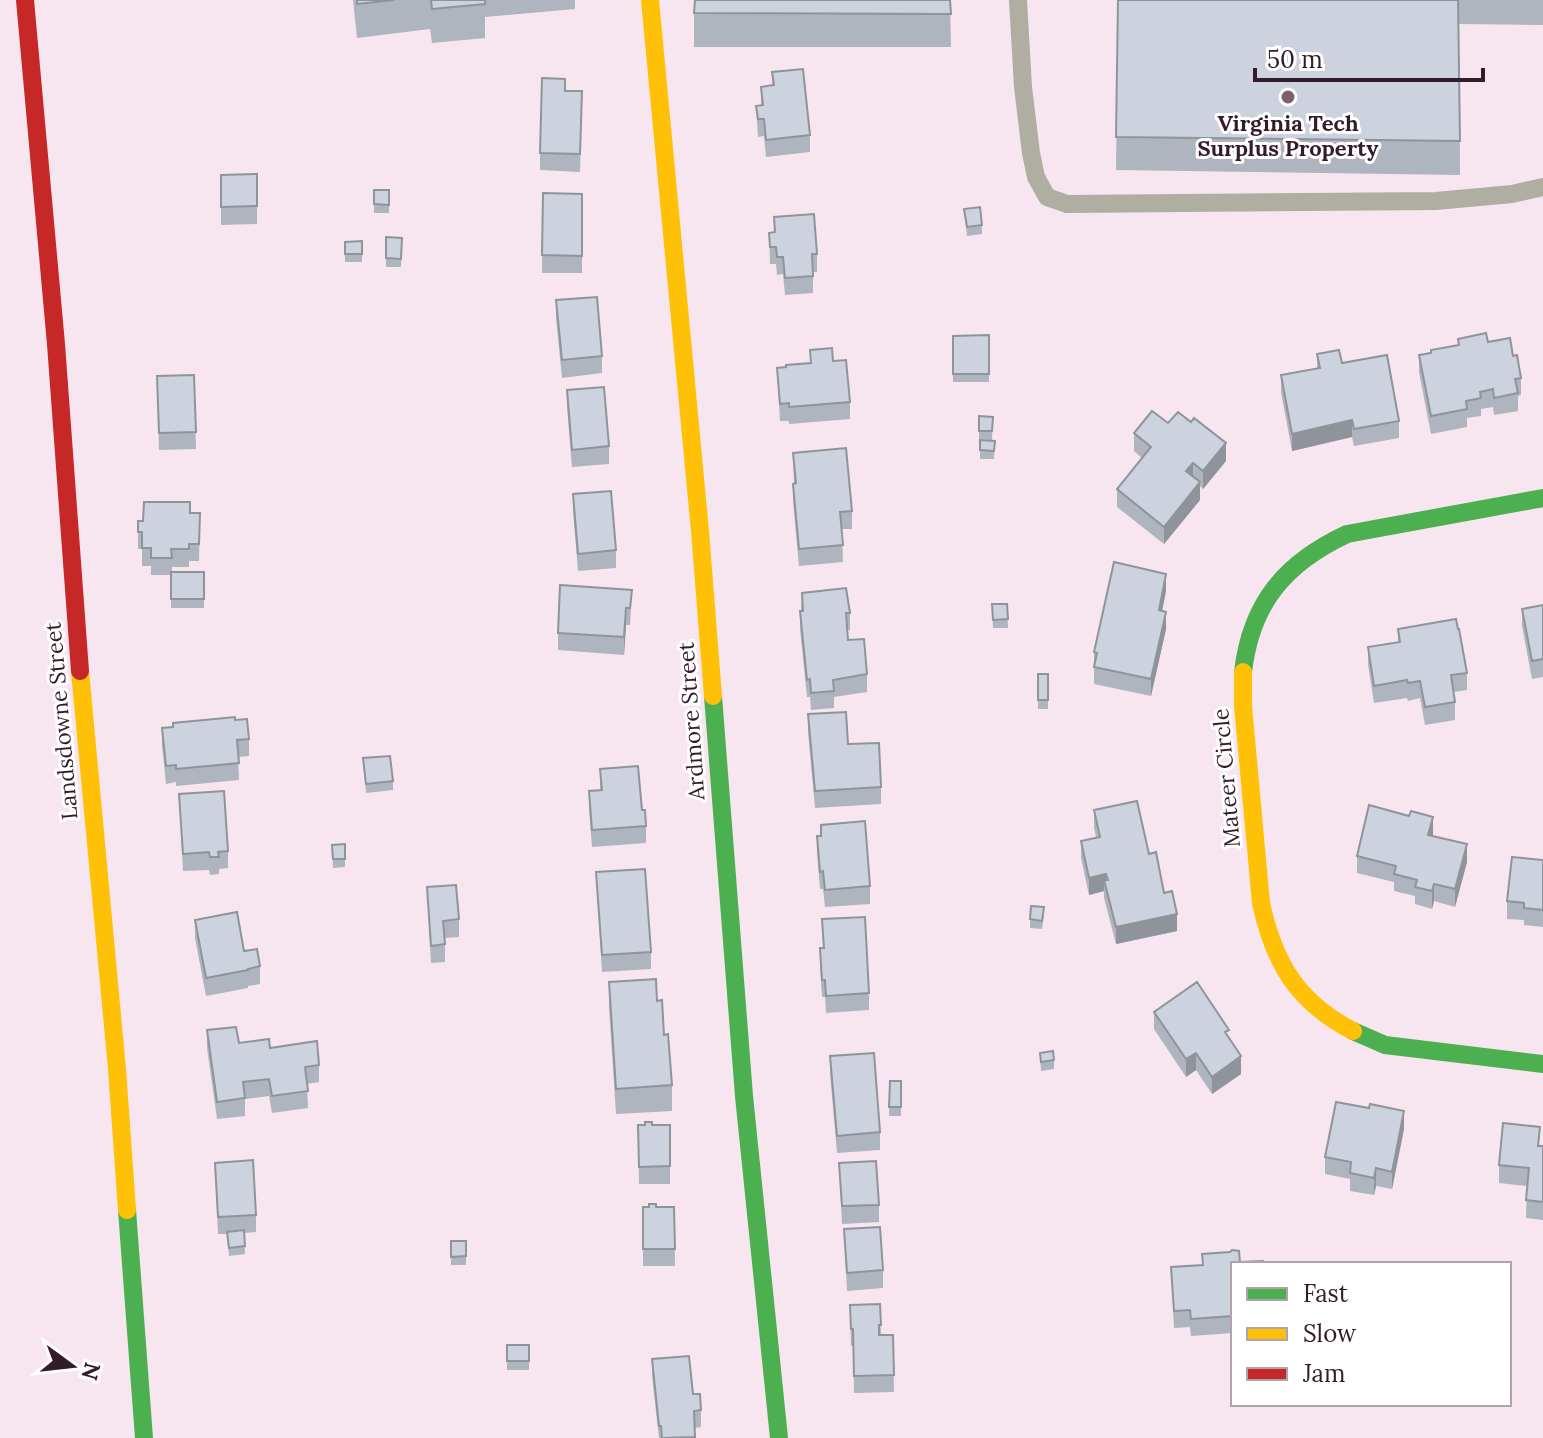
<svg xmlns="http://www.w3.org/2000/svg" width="1543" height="1438" viewBox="0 0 1543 1438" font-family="Lora,serif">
	<rect width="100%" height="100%" fill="#f7e6ef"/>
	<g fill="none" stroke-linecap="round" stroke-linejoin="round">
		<path stroke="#b0ada2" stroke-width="18" d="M1018,0L1023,87L1031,153L1036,177L1047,197L1067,204L1436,201L1512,194L1543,187"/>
		<path stroke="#4caf50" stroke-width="18" d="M1243,672C1251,603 1285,563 1347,534L1543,498
			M713,696L744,1096L779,1438
			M1353,1031L1385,1045L1543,1064
			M127,1210L144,1438"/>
		<path stroke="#ffc107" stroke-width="18" d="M650,0L700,531L713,696
			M80,671L117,1069L127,1210
			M1243,672V706L1261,903C1274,963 1297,1002 1353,1031"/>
		<path stroke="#c62828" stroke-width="18" d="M25,0L56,344L80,671"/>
	</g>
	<path fill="#afb5bf" d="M353,0H575V9L485,17V38L432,43L430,29L357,38Z
		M950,0L951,47H694V13Z
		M1118,0H1543V25L1459,24L1460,175L1116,170Z
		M772,72L810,135V152L766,157L764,136L758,137L756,106H761V87L772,85Z
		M565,91H582L580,172L540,170V153Z
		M257,174V224L221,225V175Z
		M374,190H389V213H374Z
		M543,193L582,194V273H542Z
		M964,209L982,225V234L967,236Z
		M774,217L817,254V272H813V293L785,295L783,274L777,275L776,264H770L769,233L774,232Z
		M386,237L402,238L401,267H386Z
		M362,241V262H345V242Z
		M556,300L602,356V373L562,378L556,318Z
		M989,335V382H953V336Z
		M1458,339L1488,342L1513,356L1521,378V395L1518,396V411L1494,415L1493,407L1481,409V416L1467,418V427L1431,434L1419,372V355L1458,345Z
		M810,350L833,361L850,402V419L789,424V421H780L777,368L810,363Z
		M1317,354L1342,363L1399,421V438L1354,446L1352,437L1292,451L1281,392V375L1317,368Z
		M194,375L196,449L159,450L157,376Z
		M567,390L609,446V464L572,467L567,407Z
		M979,416L993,417L992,440L979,439Z
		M1168,423L1226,461L1203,489L1200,486V500L1164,544L1117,507V489L1142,458L1134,451V433Z
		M980,440L995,441L994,459H980Z
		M793,453L852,511V529H842L843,562L799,566L793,501V484H794Z
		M573,494L616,550V568L578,571L573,511Z
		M190,513H200L199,561H189V567H172V572H204V608H171V575H151V566H142V549H138V521Z
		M632,590L630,625H626L624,655L558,650V633Z
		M1166,591L1162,611L1166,629L1151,696L1094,684V652Z
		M802,593L850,613V630H847L848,640L867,674V692L834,697V708L811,710L810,697H807L800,629Z
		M992,604H1007L1008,628H993Z
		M1543,605V677L1532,679L1522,626V609Z
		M1398,629L1467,673V690L1454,692L1455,702V720L1425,725L1420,698L1408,701L1407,698L1374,703L1368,664V647L1398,642Z
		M1038,674H1048V709H1038Z
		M808,714L848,744L881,787V804L815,808L808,732Z
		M235,720L249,739V756L238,757L239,780L176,786V782L166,784L162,745V728Z
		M363,758L393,781V790L366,793Z
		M600,769L646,826V843L592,847L589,809V791L600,790Z
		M179,794L228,851V868L219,869V874L210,875L209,870L183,871Z
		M1094,810L1149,854L1164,893L1177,931L1116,944L1104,898V891L1089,895L1081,858V841L1096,837L1094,828Z
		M821,825L870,886V904L825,907L823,889H820L817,853V836H821Z
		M1433,834L1432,836L1467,862L1455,907L1434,901L1432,909L1415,904V896L1394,891V882L1357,873V856Z
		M345,844V867L333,868L332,845Z
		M1543,860V927L1524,925V920L1507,919V901Z
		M596,872L651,952V969L602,972Z
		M427,887L459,919V937L445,938V962L431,963Z
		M1044,915L1042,929L1030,928V919Z
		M822,919L869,993V1010L826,1013L825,997H822L820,966V948H823Z
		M195,920L244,951L260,966V984L248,986V988L206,996L195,938Z
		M609,982L657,1001L672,1085V1111L616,1114L609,1007Z
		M1154,1012L1229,1038L1241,1074L1212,1094L1196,1070L1186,1077L1154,1029Z
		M207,1030L239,1043L270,1048L319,1065V1082L307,1084L308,1108L272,1113L269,1096L245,1099V1116L217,1119L207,1048Z
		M1040,1053L1054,1060V1069L1041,1071Z
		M830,1056L880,1132V1150L837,1153L830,1073Z
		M890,1081H901V1116H889Z
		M638,1125H670V1184H639Z
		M1404,1129L1392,1189L1376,1186L1374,1195L1350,1191V1179L1325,1174V1157Z
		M1539,1146H1543V1220L1526,1218L1527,1186L1499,1183V1165Z
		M215,1163L256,1215V1232L244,1233L245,1254L229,1256L227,1234H218Z
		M839,1163L879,1205V1222L842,1224Z
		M643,1207H674L675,1266H643Z
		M844,1229L883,1270V1288L847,1291Z
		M451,1241H466V1265H451Z
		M1202,1254L1240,1262L1233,1264V1333L1191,1336L1190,1327L1174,1328L1171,1267L1202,1265Z
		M880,1304L881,1335H893L894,1392L854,1393L853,1346H851L850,1305Z
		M507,1345H529V1370H507Z
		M652,1359L693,1394L701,1410V1427L695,1428V1438H659L652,1376Z"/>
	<path fill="#8f949b" d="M1352,420V437L1292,451V434Z
		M1226,443V461L1203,489V471Z
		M1193,463V480L1186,471Z
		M1200,482V500L1164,544V527Z
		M1166,574V591L1159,627V610Z
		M626,608V625L624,655V637Z
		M1166,612V629L1151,696V679Z
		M1433,817V834L1428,852V835Z
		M1467,844V862L1455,907V889Z
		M1106,874V887L1104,880V891L1089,895V878Z
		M1434,884V901L1432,909V891Z
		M1177,914V931L1116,944V927Z
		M1196,1053V1070L1186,1077V1059Z
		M1241,1056V1074L1212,1094V1077Z
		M1404,1111V1129L1392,1189V1172Z
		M1376,1168V1186L1374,1195V1178Z"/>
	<path fill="#ccd3de" stroke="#8f949b" stroke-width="2" d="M357,0H394L357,4Z
		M431,0H485V4L432,9Z
		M695,0H950L951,14L694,13Z
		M1118,0H1458L1460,141L1116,137Z
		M803,69L810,135L766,140L764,119H758L756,106L763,105L761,87L774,85L772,72Z
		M542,78L565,79V91H582L580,154L540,153Z
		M257,174V206L221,207V175Z
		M374,190H389V205L374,204Z
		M543,193L582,194V256L542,255Z
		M980,207L982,225L967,227L964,209Z
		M814,214L817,254H812L813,276L785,278L783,257H777L776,247H770L769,233L775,232L774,217Z
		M386,237L402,238L401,259L386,258Z
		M362,241V254H345V242Z
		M597,297L602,356L562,360L556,300Z
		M1486,333L1488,342L1510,338L1513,356L1517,355L1521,378L1515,379L1518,393L1494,398L1493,389L1480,392L1481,398L1466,401L1467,409L1431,416L1419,355L1431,353V350L1459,345L1458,339Z
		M989,335V374H953V336Z
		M832,348L833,361L846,360L850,402L789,407V403L780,404L777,368L786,367V365L811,363L810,350Z
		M1339,350L1342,363L1387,355L1399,421L1354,429L1352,420L1292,434L1281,375L1320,368L1317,354Z
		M194,375L196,432L159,433L157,376Z
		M604,387L609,446L572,450L567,390Z
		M1152,411L1168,423L1178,412L1191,422L1194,418L1226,443L1203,471L1193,463L1186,471L1200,482L1164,527L1117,489L1151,447L1134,433Z
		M979,416L993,417L992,431H979Z
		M980,440L995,441L994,451L980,450Z
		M846,448L852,511L840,512L843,545L799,549L793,484L796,483L793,453Z
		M611,491L616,550L578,554L573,494Z
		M144,502H190V513H200L199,544H189V549H171L172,558H151V548H142V532H138V521H143Z
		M1114,562L1166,574L1159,610L1166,612L1151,679L1094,667L1097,653L1094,652Z
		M171,572H204V599H171Z
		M560,585L632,590L630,608H626L624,637L558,633Z
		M846,588L850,613H846L848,640L864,639L867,674L833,680L834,691L811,693L810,679L807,680L800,611H803L802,593Z
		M992,604H1007L1008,619L993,620Z
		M1543,605V659L1532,661L1522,609Z
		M1456,619L1458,629H1459L1467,673L1451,675L1455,702L1425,707L1420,681L1408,683L1407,680L1374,686L1368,647L1400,642L1398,629Z
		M1038,674H1048V700H1038Z
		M846,712L848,744L879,743L881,787L815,791L808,714Z
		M235,717V720L247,719L249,739L237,740L239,763L176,769V765L166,766L162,728L173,727V723Z
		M390,756L393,781L366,784L363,758Z
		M638,766L642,810H645L646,826L592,830L589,791L602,790L600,769Z
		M224,791L228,851L218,852L219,857H210L209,852L183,854L179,794Z
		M1137,801L1149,854L1156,852L1164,893L1172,891L1177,914L1116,927L1104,880H1108L1106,874L1089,878L1081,841L1100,837L1094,810Z
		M1369,805L1409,816L1411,811L1433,817L1428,835L1467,844L1455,889L1434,884L1432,891L1415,887L1417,880L1394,874L1396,866L1357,856Z
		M865,821L870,886L825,890L823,871L820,872L817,836H821V825Z
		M345,844V859H333L332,845Z
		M1512,857L1543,860V910L1524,908V903L1507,901Z
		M645,869L651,952L602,955L596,872Z
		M456,885L459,919L443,921L445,944L431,946L427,887Z
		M1031,906L1044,907L1042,921L1030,919Z
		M237,912L244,951L257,949L260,966L248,969V970L206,978L195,920Z
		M865,917L869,993L826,996L825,980H822L820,948H824L822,919Z
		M656,979L657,1001L662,1000L664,1035L668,1034L672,1085L616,1089L609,982Z
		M1197,982L1229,1030L1225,1032L1241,1056L1212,1077L1196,1053L1186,1059L1154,1012Z
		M236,1027L239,1043L269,1039L270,1048L317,1041L319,1065L305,1067L308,1091L272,1096L269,1079L243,1082L245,1098L217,1102L207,1030Z
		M1053,1051L1054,1060L1041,1062L1040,1053Z
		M874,1053L880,1132L837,1136L830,1056Z
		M890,1081H901V1107H889Z
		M1336,1102L1369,1108L1370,1104L1404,1111L1392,1172L1376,1168L1374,1178L1350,1173L1351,1162L1325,1157Z
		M645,1122H652V1125H670V1166L639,1167L638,1125H645Z
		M1503,1123L1540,1127L1538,1146H1543V1202L1526,1200L1529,1168L1499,1165Z
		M253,1160L256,1215L218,1217L215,1163Z
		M876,1161L879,1205L842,1206L839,1163Z
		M649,1204H656V1207H674L675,1249H643V1207H649Z
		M880,1227L883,1270L847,1273L844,1229Z
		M244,1230L245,1246L229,1248L227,1232Z
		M451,1241H466V1256L451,1257Z
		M1232,1250L1239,1251L1240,1262L1263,1261V1264H1233V1316L1191,1319L1190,1310L1174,1311L1171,1267L1203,1265L1202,1254L1230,1252Z
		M880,1304L881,1325H879V1335H893L894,1375L854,1376L853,1329H851L850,1305Z
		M507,1345H529V1361H507Z
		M689,1356L693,1394H700L701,1410L694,1411L695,1437L662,1438L661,1426H659L652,1359Z"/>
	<circle fill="#79626e" stroke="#fff" stroke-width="3" cx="1288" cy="97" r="8"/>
	<g text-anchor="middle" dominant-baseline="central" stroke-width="6" stroke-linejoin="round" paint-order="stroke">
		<g font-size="22" font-weight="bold" fill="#351b29" stroke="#fff">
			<text x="1288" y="123">Virginia Tech<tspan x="1288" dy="25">Surplus Property</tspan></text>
		</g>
		<g font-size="22" fill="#351b29" stroke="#fff">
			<text transform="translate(61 721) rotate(-95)">Landsdowne Street</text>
			<text transform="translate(691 721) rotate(-94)">Ardmore Street</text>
			<text transform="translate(1226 778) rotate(-95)">Mateer Circle</text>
		</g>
	</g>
	<rect x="1231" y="1262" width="280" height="144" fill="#ffffff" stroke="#aea4a9" stroke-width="2"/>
	<rect x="1247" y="1288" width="40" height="12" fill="#4caf50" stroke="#aea4a9" stroke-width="2"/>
	<text x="1303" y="1302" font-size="24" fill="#351b29">Fast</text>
	<rect x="1247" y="1328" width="40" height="12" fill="#ffc107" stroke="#aea4a9" stroke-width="2"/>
	<text x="1303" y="1342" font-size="24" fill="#351b29">Slow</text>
	<rect x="1247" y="1368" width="40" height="12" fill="#c62828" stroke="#aea4a9" stroke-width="2"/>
	<text x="1303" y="1382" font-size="24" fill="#351b29">Jam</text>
	<g transform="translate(72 1366) rotate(105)" stroke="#ffffff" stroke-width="6" paint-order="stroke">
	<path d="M0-6L14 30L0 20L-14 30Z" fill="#351b29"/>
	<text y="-12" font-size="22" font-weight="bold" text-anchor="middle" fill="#351b29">N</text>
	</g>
	<path d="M1255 68v12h228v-12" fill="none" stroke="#351b29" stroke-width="4"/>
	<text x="1267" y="68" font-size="24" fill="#351b29" stroke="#ffffff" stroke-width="6" paint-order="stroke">50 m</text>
</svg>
